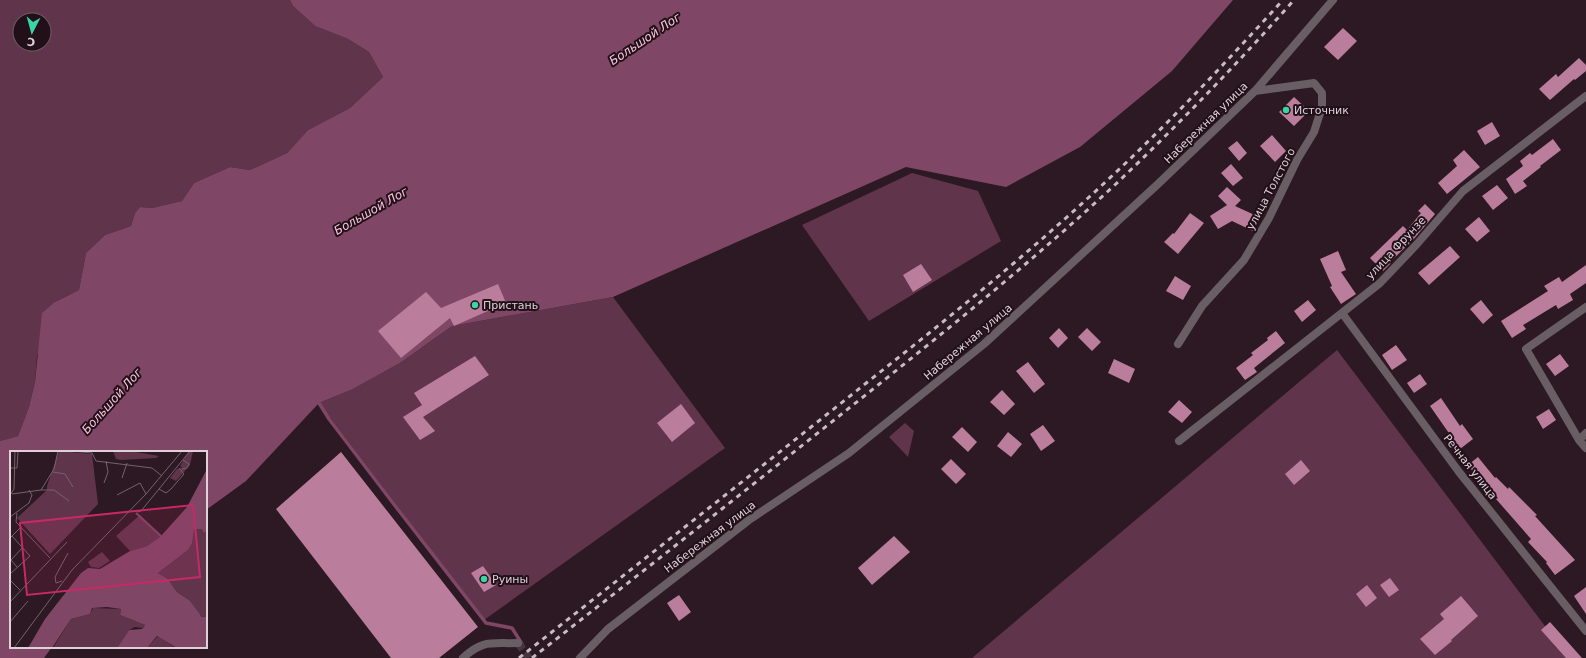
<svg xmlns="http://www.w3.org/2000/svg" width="1586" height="658" viewBox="0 0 1586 658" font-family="'DejaVu Sans',sans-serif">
	<rect width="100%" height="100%" fill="#2c1923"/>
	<path fill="#60354c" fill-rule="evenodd" d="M0,0H290L293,6L315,26L348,39L369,52L383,77L350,108L308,130L287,153L250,170L230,167L194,183L182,201L152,208L140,207L135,213L131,226L105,235L86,253L79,290L55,302L37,356L35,382L29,407L18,436L0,441ZM20,20H44V44H20Z
		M912,173L978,191L1001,241L869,321L802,225Z
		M613,297L725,448L484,620L319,403L353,389L400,363L452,326Z
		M1337,350L1569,658H972Z
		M905,423L914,431L908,457L889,437Z"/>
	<path fill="#7f4765" d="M290,0H1233L1172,71L1080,147L1006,187L906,167L613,297L452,326L400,363L353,389L319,403L246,481L206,510V452H11V647H52L44,658H0V441L18,436L29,407L35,382L42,313L55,302L79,290L86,253L105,235L131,226L135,213L140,207L152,208L182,201L194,183L230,167L250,170L287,153L308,130L350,108L383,77L369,52L348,39L315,26L293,6Z"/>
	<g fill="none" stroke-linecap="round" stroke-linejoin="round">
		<path stroke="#7f4765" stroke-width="3.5" d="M319,403L329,419L396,507L486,623L512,628L522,644"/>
	</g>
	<path fill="#ba7d9c" d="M1343,28L1357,41L1338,60L1324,47Z
		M1579,58L1586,65V71L1575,80L1574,79L1550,100L1539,89L1556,74L1558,77Z
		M1294,97L1309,111L1294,126L1279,112Z
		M1492,122L1500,136L1485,145L1477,131Z
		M1272,135L1286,151L1275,162L1260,146Z
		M1553,139L1561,150L1540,166L1541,167L1523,181L1527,186L1515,194L1506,179L1523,166L1520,161L1530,153L1532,155Z
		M1237,141L1247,153L1239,161L1228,148Z
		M1464,150L1480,167L1447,194L1438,183L1457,166L1453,160Z
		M1231,164L1243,178L1233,186L1221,173Z
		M1497,185L1508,198L1493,210L1482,196Z
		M1227,187L1241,200L1235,206L1259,217L1253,231L1232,221L1218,229L1210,216L1227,205L1218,196Z
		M1425,204L1435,214L1413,240L1391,261L1392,262L1383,271L1370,258L1403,226L1407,230L1421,213L1418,211Z
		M1190,213L1204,223L1178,254L1164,242L1173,233L1174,234Z
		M1479,217L1490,231L1477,242L1465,229Z
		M1450,246L1460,257L1429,285L1418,273Z
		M1338,251L1346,270L1341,272L1356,294L1341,304L1330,287L1332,286L1320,259Z
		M921,264L932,280L913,292L903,275Z
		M1586,265V283L1570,294L1573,300L1558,309L1556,305L1523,325L1526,329L1512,338L1501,321L1548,291L1544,286L1559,277L1562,282Z
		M1175,276L1191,286L1183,300L1166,291Z
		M498,284L506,303L454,326L450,318L401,358L378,331L426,292L441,308Z
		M1308,300L1316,310L1302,322L1294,311Z
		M1481,300L1493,315L1483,324L1470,309Z
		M1059,328L1068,338L1058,348L1049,338Z
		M1087,328L1101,342L1092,351L1078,337Z
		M1276,331L1285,343L1254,368L1257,372L1245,380L1236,368L1253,355L1251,353L1268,340L1267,338Z
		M1396,345L1407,360L1392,370L1382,355Z
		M1560,354L1569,366L1555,376L1546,364Z
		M475,356L489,375L423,417L435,431L420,440L403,417L422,405L414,393Z
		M1114,359L1135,369L1129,383L1108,373Z
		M1028,362L1045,384L1034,393L1016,371Z
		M1420,374L1427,384L1414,393L1407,383Z
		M1002,390L1015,404L1004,415L990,402Z
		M1441,398L1460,426L1462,424L1473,439L1460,449L1430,406Z
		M1179,400L1192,412L1182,423L1168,412Z
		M681,404L695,423L672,442L657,423Z
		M1549,409L1556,420L1543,429L1536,417Z
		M1043,425L1055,441L1041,451L1030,434Z
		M962,427L977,442L968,452L952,437Z
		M1008,432L1022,444L1011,457L997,446Z
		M341,452L478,627L439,658H391L276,509Z
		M1478,457L1495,478L1496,477L1508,489L1509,487L1537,515L1535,516L1575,560L1555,575L1546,563L1547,562L1528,542L1531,539L1496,499L1498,498L1482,481L1481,482L1468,465Z
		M951,459L966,474L956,484L941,469Z
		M1301,460L1310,471L1294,485L1285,474Z
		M894,536L910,552L872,585L858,568Z
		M483,566L496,585L484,592L471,573Z
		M1390,578L1399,590L1389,597L1380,585Z
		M1367,585L1377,598L1366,607L1356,594Z
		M1586,587V614L1574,596Z
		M679,595L691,612L679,621L667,603Z
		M1461,596L1478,616L1451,640L1452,641L1435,655L1420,639L1444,619L1440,614Z
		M1550,622L1582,658H1566L1541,630Z"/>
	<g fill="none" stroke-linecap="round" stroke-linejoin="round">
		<path stroke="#47353e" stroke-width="8" stroke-dasharray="8 4" stroke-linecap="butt" d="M518,643L529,658"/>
		<path stroke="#695e63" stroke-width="8" d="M1586,307L1526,349L1579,440L1586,448
			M1342,313L1459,472L1586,631
			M1178,344L1202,306L1244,260L1269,218L1297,160L1314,132L1322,107V93L1314,83L1255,91
			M1579,440L1586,433
			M1179,441L1380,283L1417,244L1463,191L1586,96
			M463,658C483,639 492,644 518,643
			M580,658L608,629L749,520L849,453L984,344L1158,184L1255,91L1333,0"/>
		<path stroke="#c9bbc1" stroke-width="3" stroke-dasharray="5 5" stroke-linecap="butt" d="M519,658C634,567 750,476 865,384C950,317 1034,249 1113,175C1173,119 1228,60 1283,0
			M532,658C641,573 750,487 858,401C947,330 1035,259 1118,182C1179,124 1238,63 1294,0"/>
	</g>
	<g fill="#3ad4a5" stroke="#221019" stroke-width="1.5">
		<circle cx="1286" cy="110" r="4"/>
		<circle cx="475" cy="305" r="4"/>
		<circle cx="484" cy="579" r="4"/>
	</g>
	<g text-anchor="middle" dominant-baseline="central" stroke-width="4" stroke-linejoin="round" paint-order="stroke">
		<g font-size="11" fill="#ded1d7" stroke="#221019" text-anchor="start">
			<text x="1294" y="110">Источник</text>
			<text x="483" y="305">Пристань</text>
			<text x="492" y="579">Руины</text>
		</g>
		<g font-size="11" fill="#ded1d7" stroke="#221019">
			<text transform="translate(1206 123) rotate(-44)">Набережная улица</text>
			<text transform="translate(1271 189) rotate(-62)">улица Толстого</text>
			<text transform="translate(1396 248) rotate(-47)">улица Фрунзе</text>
			<text transform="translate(968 342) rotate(-40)">Набережная улица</text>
			<text transform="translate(1470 467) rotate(52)">Речная улица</text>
			<text transform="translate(710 537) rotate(-37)">Набережная улица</text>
		</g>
		<g font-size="12" font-style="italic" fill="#f9c4de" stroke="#221019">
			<text transform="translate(645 39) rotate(-34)">Большой Лог</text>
			<text transform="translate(371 211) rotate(-30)">Большой Лог</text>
			<text transform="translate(112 401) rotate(-48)">Большой Лог</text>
		</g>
	</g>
	<g transform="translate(10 451)">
		<rect width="197" height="197" fill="#2c1923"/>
		<path d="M49,0L82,3L88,53L40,103L7,67L37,39V35ZM103,0H120L149,5L146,7L111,9L106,8ZM179,0H183L180,14L166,30L160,27L167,18L172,17L170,15ZM130,64L151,85L137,95L120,100L106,85ZM187,77L192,78L194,83L197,79V166L194,167L185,159L179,149L167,141L158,128L148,122L178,99L184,78ZM92,101L100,110L89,117L81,116L78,111ZM83,157L111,158L110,164L135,174L132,177L125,176L119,179L107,197H43L61,168L80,163ZM147,186H149L166,197H137Z" fill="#60354c"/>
		<path d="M197,18V79L194,83L192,78H184L182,92L178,99L148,122L158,128L167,141L179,149L192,166H197V197H167L147,185L137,197H107L119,179L132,178L135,174L110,164L111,158L97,156L82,157L80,163L61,168L42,197H18L35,168L71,122L78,117L90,118L120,100L137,95L151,85L177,56Z" fill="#7f4765"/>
		<path fill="none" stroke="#7f4765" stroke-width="2" d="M126,62L151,85"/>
		<path fill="none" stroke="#73636b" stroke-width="1" d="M62,0L82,2L86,10L142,17L152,25M0,17H7L8,1M172,18L177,17L179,13L173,9M43,21L55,23L63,36M112,27L117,12M94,32L98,21L96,10M149,38L156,42L161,38L174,23L169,17M31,39H44L59,50M2,43L31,39L44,18L48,0M0,44L4,38L5,0M107,44L130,32L136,43M127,61L131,60L180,0M7,62L6,71L40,107M0,66L19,52L22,44L19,39M0,87L11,76M7,116L1,109L13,96M0,123L20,105L2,85M0,129L10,139M52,130L46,132L45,126L58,102M0,151L57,91M0,171L18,150M4,197L62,119L136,43L172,0"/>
		<path fill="#c52a67" fill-opacity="0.15" stroke="#c52a67" stroke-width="2" d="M183,54L190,126L17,144L10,72Z"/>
		<rect width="197" height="197" fill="none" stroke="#ded1d7" stroke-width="2"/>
	</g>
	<g transform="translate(32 32) rotate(186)"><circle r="19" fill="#221019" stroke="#6d5d65"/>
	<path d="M0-3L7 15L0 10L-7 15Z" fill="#3ad4a5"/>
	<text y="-6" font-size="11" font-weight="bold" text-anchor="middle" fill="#ded1d7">С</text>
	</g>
</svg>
